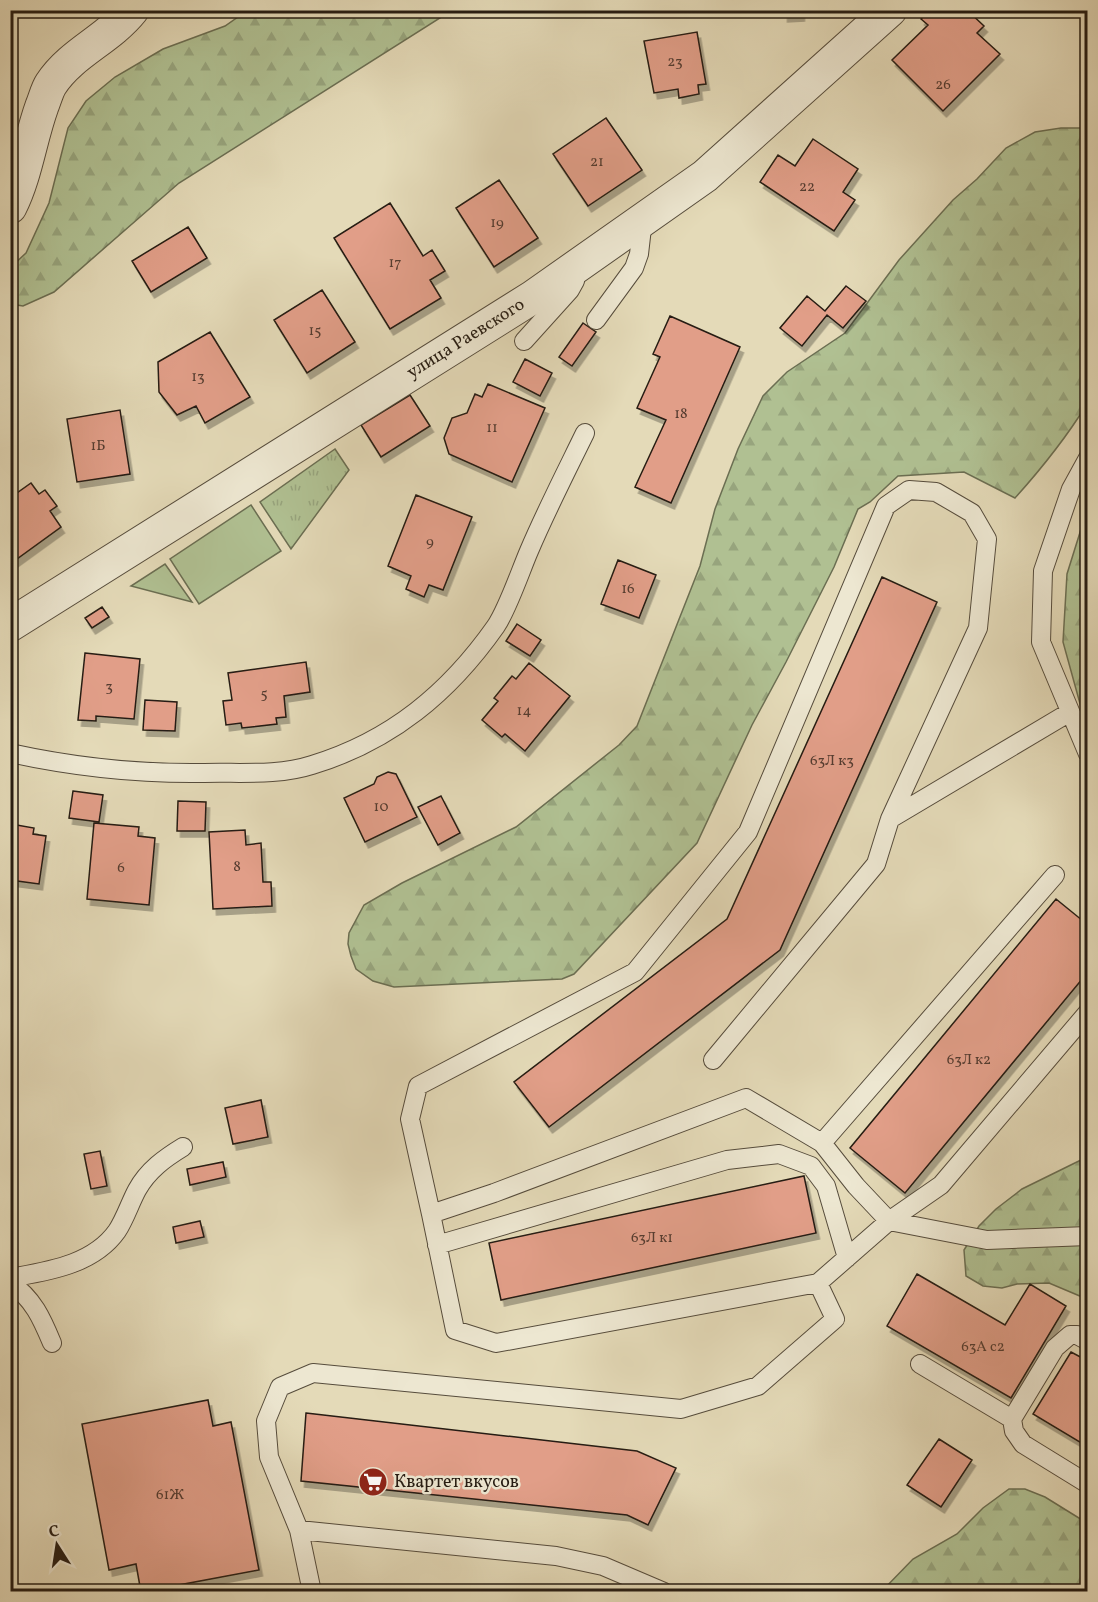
<svg xmlns="http://www.w3.org/2000/svg" width="1098" height="1602" viewBox="0 0 1098 1602" font-family="Vollkorn,serif">
	<defs>
		<pattern id="grass-tufts" width="24" height="20" patternUnits="userSpaceOnUse" patternTransform="scale(1.5)"><rect width="24" height="20" fill="#b0c092"/><path d="M3 7l-1-3M5 7V3M7 7l1-3M15 17l-1-3M17 17v-4M19 17l1-3" fill="none" stroke="#97a47d"/></pattern>
		<pattern id="forest-firs" width="22" height="20" patternUnits="userSpaceOnUse" patternTransform="scale(1.5)"><rect width="22" height="20" fill="#b0c092"/><path d="M5 1l3.5 6h-7zM16 11l3.5 6h-7z" fill="#97a47d"/></pattern>
		<filter id="shadow"><feDropShadow dx="3.5" dy="6" stdDeviation="0" flood-color="#0004"/></filter>
	</defs>
	<rect width="100%" height="100%" fill="#e4dab8"/>
	<filter id="stains"><feTurbulence type="fractalNoise" baseFrequency=".00333" numOctaves="4"/><feColorMatrix values="0 0 0 0 .2 0 0 0 0 .09 0 0 0 0 .02 0 0 0 .5 -.17"/></filter>
	<radialGradient id="worn" r=".72"><stop offset=".6" stop-color="#630" stop-opacity="0"/><stop offset="1" stop-color="#630" stop-opacity=".3"/></radialGradient>
	<path fill="url(#grass-tufts)" stroke="#6b6e52" stroke-width="1.5" d="M335,449L349,470L291,549L260,502Z"/>
	<path fill="url(#forest-firs)" stroke="#6b6e52" stroke-width="1.5" d="M248,10L451,11L179,183L54,292L23,306L11,304V267L26,253L49,203L68,128L86,101L115,77L163,49L225,26Z
		M1061,128H1087V404C1066,438 1042,468 1015,498L964,472L898,476L870,502L858,509L834,567L786,662L752,725L697,843L574,974L562,979L394,987L373,981L356,969L351,956L348,944L349,933L364,905L402,883L516,827L619,745L637,726L700,566L715,509L738,449L763,396L787,372L845,333L899,260L953,200L977,179L1006,148L1035,132Z
		M1087,510L1088,729H1087L1063,642L1067,574Z
		M1087,1157V1299L1049,1283L1017,1284L1002,1288L983,1286L966,1276L964,1250L979,1226L996,1209L1022,1189Z
		M1009,1489H1025L1045,1497L1087,1523V1591H882L913,1559L957,1534L983,1508Z"/>
	<path fill="#b0c092" stroke="#6b6e52" stroke-width="1.5" d="M251,505L281,551L199,604L170,559Z
		M165,564L192,602L131,586Z"/>
	<path fill="#e19e88" stroke="#261c12" stroke-width="1.5" filter="url(#shadow)" d="M784,10H801V15L784,16Z
		M929,10H967L984,26L977,33L1000,54L943,111L892,60L928,25L921,19Z
		M697,32L706,84L698,85L699,94L679,98L678,89L654,93L644,41Z
		M606,118L642,170L588,206L553,154Z
		M813,139L858,169L843,192L855,200L834,231L760,182L778,155L795,166Z
		M499,180L538,238L494,267L456,208Z
		M390,203L423,256L432,250L445,271L430,280L441,298L390,329L334,238Z
		M188,227L207,258L151,292L132,261Z
		M846,286L866,301L843,328L827,315L802,346L780,328L807,296L825,311Z
		M322,290L355,342L307,373L274,320Z
		M670,316L740,347L671,503L635,487L666,420L637,408L660,357L653,354Z
		M583,323L596,332L572,366L559,357Z
		M210,332L250,397L205,423L196,406L177,415L159,392L158,362Z
		M525,359L552,373L540,396L513,382Z
		M488,384L545,408L512,482L449,454L444,438L452,418L467,413L475,394L482,397Z
		M410,395L430,426L381,457L361,425Z
		M120,410L130,474L77,482L67,419Z
		M31,483L39,494L45,490L57,506L50,511L61,527L10,564V498Z
		M416,495L472,517L443,590L429,585L424,597L406,589L411,576L388,566Z
		M618,560L656,575L639,618L601,604Z
		M882,577L937,602L780,950L549,1127L514,1082L727,919Z
		M102,607L109,617L92,628L85,618Z
		M517,624L541,640L530,656L506,641Z
		M85,653L140,659L134,719L96,716V721L78,720Z
		M306,662L310,692L284,696L286,717L276,718L277,724L242,728L241,723L226,725L223,701L232,700L228,673Z
		M529,663L570,696L525,751L505,734L502,737L482,720L498,701L494,698L512,676L516,679Z
		M145,700L177,702L175,731L143,730Z
		M388,772L396,774L417,817L365,842L344,798L374,784L377,777Z
		M73,791L103,795L99,822L69,818Z
		M441,796L460,833L438,845L418,807Z
		M178,801L206,802L205,831H177Z
		M94,823L139,827L138,836L155,838L149,905L87,899Z
		M11,824L34,828L33,834L46,836L39,884L10,880Z
		M245,830L246,845L261,843L263,882H271L272,906L213,909L209,832Z
		M1056,899L1088,925V972L905,1193L850,1148Z
		M261,1100L268,1137L233,1144L225,1108Z
		M100,1151L107,1186L91,1189L84,1154Z
		M223,1162L226,1177L190,1185L187,1169Z
		M804,1176L816,1233L501,1300L489,1243Z
		M200,1221L204,1237L176,1243L173,1227Z
		M917,1274L1005,1325L1030,1284L1066,1306L1011,1398L887,1326Z
		M1071,1352L1088,1361V1447L1033,1414Z
		M208,1400L213,1426L231,1422L259,1570L141,1592L136,1564L109,1570L82,1424Z
		M306,1413L637,1451L676,1468L648,1525L627,1515L301,1481Z
		M939,1439L972,1460L941,1507L907,1485Z"/>
	<g fill="none" stroke-linecap="round" stroke-linejoin="round">
		<g stroke="#564c3c" stroke-width="20">
			<path id="lane" d="M596,320L634,268L639,254L643,219
				M524,341L570,290L575,281L572,272
				M1088,458L1071,489L1043,571L1041,642L1088,754
				M10,753C74,767 139,774 204,773C239,772 278,776 312,765C391,741 449,693 496,626C508,608 520,572 529,551C546,511 566,472 585,433
				M1088,1012L941,1185L889,1221L818,1283L496,1343L455,1330L431,1214L494,1193L746,1098L822,1143L856,1186L889,1221L987,1240L1088,1236
				M713,1060L876,864L890,819L1070,712
				M822,1143L1055,875
				M431,1214L410,1119L418,1086L635,972L748,832L886,506L909,490L936,492L972,513L987,539L978,628L890,819
				M437,1245L727,1160L779,1154L811,1166L826,1186L847,1258
				M10,1278C48,1271 93,1265 117,1231C125,1219 130,1203 137,1190C148,1170 165,1158 183,1147
				M10,1283C33,1298 42,1319 52,1343
				M1088,1341L1077,1335H1070L1055,1348L1012,1419L1014,1431L1023,1444L1088,1484
				M920,1364L1012,1419
				M299,1530L556,1556L603,1566L664,1592
				M312,1592L299,1530L269,1457L266,1421L280,1387L313,1373L681,1409L758,1386L835,1319L818,1283"/>
		</g>
		<g stroke="#564c3c" stroke-width="35">
			<path id="street" d="M10,207C26,175 30,139 42,106C45,99 47,90 51,84C71,53 109,39 132,10
				M10,625L533,297L705,176L890,10"/>
		</g>
		<use href="#lane" stroke="#ede7d1" stroke-width="18"/>
		<use href="#street" stroke="#ede7d1" stroke-width="33"/>
	</g>
	<defs>
		<g id="supermarket-disc" transform="scale(1.5)"><circle r="9.5" fill="#8f2418" stroke="#ede7d1"/><path d="M-6-5.5h2.5l.6 2H6L4.5 2H-2.5L-4.4-4H-6ZM-1.5 3.2a1.3 1.3 0 1 0 .1 0ZM3 3.2a1.3 1.3 0 1 0 .1 0Z" fill="#fff"/></g>
	</defs>
	<g fill-rule="evenodd">
		<use href="#supermarket-disc" x="373" y="1482"/>
	</g>
	<g text-anchor="middle" dominant-baseline="central" stroke-width="5" stroke-linejoin="round" paint-order="stroke">
		<g font-size="15" fill="#553c30">
			<text x="675" y="62">23</text>
			<text x="943" y="85">26</text>
			<text x="597" y="162">21</text>
			<text x="807" y="187">22</text>
			<text x="497" y="223">19</text>
			<text x="395" y="263">17</text>
			<text x="315" y="331">15</text>
			<text x="198" y="377">13</text>
			<text x="681" y="414">18</text>
			<text x="492" y="428">11</text>
			<text x="98" y="446">1Б</text>
			<text x="430" y="542">9</text>
			<text x="628" y="589">16</text>
			<text x="109" y="687">3</text>
			<text x="264" y="694">5</text>
			<text x="524" y="711">14</text>
			<text x="832" y="761">63Л к3</text>
			<text x="381" y="807">10</text>
			<text x="237" y="867">8</text>
			<text x="121" y="868">6</text>
			<text x="969" y="1060">63Л к2</text>
			<text x="652" y="1238">63Л к1</text>
			<text x="983" y="1347">63А с2</text>
			<text x="170" y="1495">61Ж</text>
		</g>
		<g font-size="18" fill="#261c12" stroke="#ede7d1">
			<text transform="translate(466 339) rotate(-32)">улица Раевского</text>
		</g>
		<g font-size="18" fill="#261c12" stroke="#ede7d1" text-anchor="start">
			<text x="394" y="1482">Квартет вкусов</text>
		</g>
	</g>
	<rect width="1098" height="1602" fill="none" stroke="#e4dab8" stroke-width="36"/>
	<rect x="12" y="12" width="1074" height="1578" fill="none" stroke="#261c12" stroke-width="3"/>
	<rect x="18" y="18" width="1062" height="1566" fill="none" stroke="#261c12" stroke-width="1.5"/>
	<g transform="translate(57 1545) rotate(348)" stroke="#ede7d1" stroke-width="4.5" paint-order="stroke">
	<path d="M0-4.5L10 22L0 15L-10 22Z" fill="#261c12"/>
	<text y="-9" font-size="16" font-weight="bold" text-anchor="middle" fill="#261c12">С</text>
	</g>
	<rect width="100%" height="100%" filter="url(#stains)"/>
	<rect width="100%" height="100%" fill="url(#worn)"/>
</svg>
